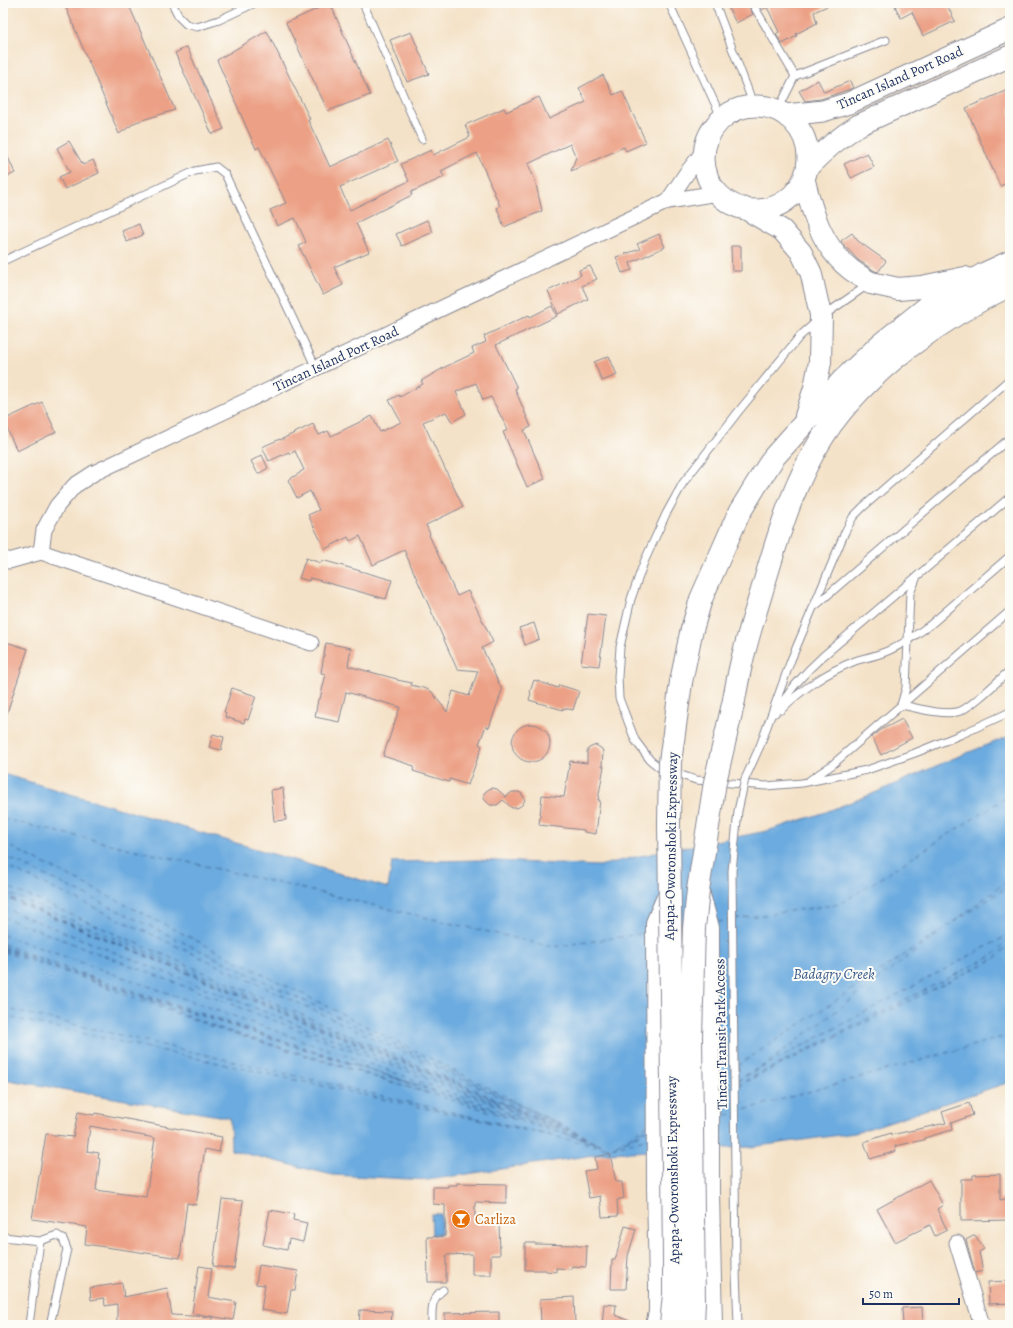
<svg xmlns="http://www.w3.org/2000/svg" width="1013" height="1328" viewBox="0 0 1013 1328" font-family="Alegreya,serif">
	<rect width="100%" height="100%" fill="#fdfcf7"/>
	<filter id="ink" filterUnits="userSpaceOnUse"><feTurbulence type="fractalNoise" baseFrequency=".025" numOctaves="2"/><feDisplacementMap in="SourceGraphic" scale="8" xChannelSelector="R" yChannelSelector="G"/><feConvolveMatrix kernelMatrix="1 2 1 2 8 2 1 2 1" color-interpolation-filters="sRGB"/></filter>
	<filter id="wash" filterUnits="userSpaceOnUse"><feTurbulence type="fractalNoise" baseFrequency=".012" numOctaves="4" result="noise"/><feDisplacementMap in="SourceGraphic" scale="16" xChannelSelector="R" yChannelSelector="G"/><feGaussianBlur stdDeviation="0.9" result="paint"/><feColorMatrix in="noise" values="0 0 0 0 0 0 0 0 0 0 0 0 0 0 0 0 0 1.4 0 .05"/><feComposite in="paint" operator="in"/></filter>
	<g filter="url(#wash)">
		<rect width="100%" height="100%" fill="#f4e2c8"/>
		<path fill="#6cabdf" stroke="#446d9e" d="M1010,736V1082L855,1133L751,1147L607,1153L428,1180L332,1175L231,1150L230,1118L3,1079V774L388,888L392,862L477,860L599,866L635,857L767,831L823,813L872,794L959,756Z
			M431,1214H441V1234L432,1235Z"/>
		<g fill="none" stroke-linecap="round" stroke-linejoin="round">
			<path stroke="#375a8b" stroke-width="1" stroke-dasharray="5 4" stroke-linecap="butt" d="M3,819L553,947L647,933
				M3,843L590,1139
				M3,855L561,1125
				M3,865L600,1144
				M3,885L588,1139
				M3,891L538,1118
				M3,895L477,1093
				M3,896L243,996
				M3,897L451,1083
				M3,908L611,1149L647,1125
				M3,917L556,1128
				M735,919L840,904L1010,795
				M718,922L730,920
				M953,922L1010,879
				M3,935L594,1143
				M3,944L99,981
				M3,947L54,964
				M3,948L33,959
				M3,950L348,1063
				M3,952L585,1140
				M80,973L517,1118
				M90,981L221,1030L430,1094
				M143,998L222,1029L562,1134
				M3,1008L550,1135
				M3,1016L607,1148
				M349,1063L420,1086
				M737,1066L1010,885
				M718,1078L731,1070
				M737,1080L766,1064L938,934
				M737,1081L1010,934
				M737,1085L994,955L1010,937
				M737,1086L996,958L1010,943
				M719,1089L730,1083
				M718,1091L731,1084
				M478,1094L512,1108
				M720,1094L731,1088
				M719,1095L731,1089
				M513,1108L536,1118
				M737,1112L1010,1035
				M537,1118L564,1129
				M718,1118L731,1114
				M563,1134L574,1137
				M628,1140L647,1130
				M584,1141L593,1143
				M593,1143L600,1145
				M617,1145L648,1128
				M612,1148L648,1138"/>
		</g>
		<g id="blocks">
			<path fill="#eca186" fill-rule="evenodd" d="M64,3H128L175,110L136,122L119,134Z
				M330,3L370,95L328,111L286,23Z
				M726,3H747L753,14L736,23Z
				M758,3H834L814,12L817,23L796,34L797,36L782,44L776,34L779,32L767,7L762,10Z
				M903,3H946L955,21L923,36L912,12L901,18L895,6Z
				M267,31L310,119L308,120L330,167L388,140L398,161L340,187L350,210L409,181L401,164L431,150L433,155L470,137L465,125L504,108L506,112L539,97L549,119L586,102L579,88L603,75L613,95L622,91L646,142L626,151L624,147L571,171L576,157L570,144L528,164L535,180L542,211L504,227L497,208L500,206L477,153L441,171L444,177L411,192L412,195L356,223L369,252L334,267L343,285L323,295L299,246L306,242L295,218L277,226L270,210L286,203L259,147L256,149L217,60Z
				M411,32L429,74L407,82L390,40Z
				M187,47L224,129L212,134L175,53Z
				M818,80L824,92L850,81L853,88L821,99L805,101L799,91Z
				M1010,89V182L1000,186L966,108Z
				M69,141L83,165L93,160L99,173L65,189L59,177L70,172L57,148Z
				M3,146L15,173L3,179Z
				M867,153L874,167L851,178L844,164Z
				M427,220L433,232L402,246L396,234Z
				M139,224L143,235L127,242L122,231Z
				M852,233L858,241L886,261L878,272L875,271L858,260L842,243L841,241Z
				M659,234L665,247L630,263L632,270L622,273L616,257L640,249L637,244Z
				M731,246H741V271H732Z
				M590,266L597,279L582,286L588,299L558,314L548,291L581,275L579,270Z
				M552,306L557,316L496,345L517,388L515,389L531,427L524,430L545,479L527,487L503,432L508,430L491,397L483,400L476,383L456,392L466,414L452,422L446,412L423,422L463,507L426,525L430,534L429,535L457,596L468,591L493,642L482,648L502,690L489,728L486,726L479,744L482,746L468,785L450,779L449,782L413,771L414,766L383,756L400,707L346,692L339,722L315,717L318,699H320L326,674L321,673L326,643L351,648L348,666L397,679V680L412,683L411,685L427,689L432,692L447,712L453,691L469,696L478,671L457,669L404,550L373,565L360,536L350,541L348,537L325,549L308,515L319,510L310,491L297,498L288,480L300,473V472L304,470L295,451L290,454L289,452L269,461L262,447L280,439V440L313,424L319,435L328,431L331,436L372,416L380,432L401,422L389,400L399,395L400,397L423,384L421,381L445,367L474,353L472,348L486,342L484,336L529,315L530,317Z
				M609,356L617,375L602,381L594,362Z
				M42,402L56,432L17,451L3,420Z
				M262,455L268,468L258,474L251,461Z
				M306,558L321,563L322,560L392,580L386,599L310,578L309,581L299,578Z
				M588,614L606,616L599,666L581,664Z
				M534,623L539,639L525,645L519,628Z
				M3,641L28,649L5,719L3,718Z
				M534,680L558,688L559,685L579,691L573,710L563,708V710L529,700L531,693L530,692Z
				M232,688L256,696L248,720L245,719L244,723L225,717L226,713L224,712Z
				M902,719L912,738L881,755L872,737L881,730Z
				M512 743a19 19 0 1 1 38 0a19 19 0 1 1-38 0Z
				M213,734L224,737L221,750L209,747Z
				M596,745L602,749L603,752L602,766H604L598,800H600L596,834L584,832V830L539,825L542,795L564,797L570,761L587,763V751L589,748Z
				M283,788L286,820L274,821L271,790Z
				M493,788L497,789L506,797L512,792H519L522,794L525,800L522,805L519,807L516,808H512L503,800L497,805H490L484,799V793L489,789Z
				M969,1103L973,1115L951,1123L952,1130L924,1138V1140L895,1146L896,1151L870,1159L864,1142L891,1133V1135L946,1123L942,1112Z
				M78,1112L94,1115L95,1113L222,1137L219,1152L205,1149L196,1205L187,1203L180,1258L85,1244L87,1227L32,1219L46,1134L73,1137ZM90,1126L155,1138L146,1197L96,1190L100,1159L98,1158L99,1153L87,1151Z
				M610,1154L616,1182H622L624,1198L617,1200L618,1216L602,1217L600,1196L589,1198L584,1171L597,1169L595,1157Z
				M1000,1174V1200L1010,1198V1220L961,1221V1179H973V1175Z
				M929,1180L943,1205L937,1209L947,1230L935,1236L930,1225L895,1242L877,1209Z
				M457,1183L506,1184V1203L475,1202V1223L499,1222L500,1255H491V1275H472V1254L446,1255V1282H428L427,1237L445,1236V1205L433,1204V1187H448V1185H457Z
				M222,1199L243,1201L234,1269L213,1266Z
				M270,1210L294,1214L293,1220L307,1223L303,1242L289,1239L287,1250L263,1245Z
				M625,1226L636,1229L628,1256L626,1289H611L612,1260H615Z
				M975,1235L984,1249L979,1252L983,1271L975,1273L966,1240Z
				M525,1243H535V1244L577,1245V1246H587L586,1267L572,1266L571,1269L556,1268V1272L546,1271V1270H525Z
				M259,1265L298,1271L295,1290H291L287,1314L261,1310L265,1285L256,1284Z
				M199,1266L212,1268L208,1297L236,1302L233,1320L192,1313Z
				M1010,1281V1303L989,1304L988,1282Z
				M122,1283L124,1297L167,1288L172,1315L212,1317V1325H117V1304L105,1306L104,1298L91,1300L90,1288Z
				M574,1297L575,1324L541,1325L540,1299Z
				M604,1304L616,1305L615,1315L639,1325H602Z
				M922,1307L923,1325H903L902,1308Z
				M360,1310L392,1311L391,1325H359Z
				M499,1312V1325H445V1313Z"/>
		</g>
	</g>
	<g filter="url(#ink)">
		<use href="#blocks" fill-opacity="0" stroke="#888893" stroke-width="1"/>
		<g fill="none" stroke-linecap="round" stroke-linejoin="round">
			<g stroke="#888893" stroke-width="9">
				<path id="lane" d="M172,3L179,17L186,24L197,27L219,20L255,3
					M363,3L422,139
					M669,3L722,119
					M715,3L754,106
					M752,3L795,76
					M778,110L795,76L886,40
					M3,261L195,171L216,167L225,174L316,368
					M823,316L869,284
					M816,322L800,336L738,412L683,483L666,514L644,562L631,599L620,647L618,677L619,698L635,740L650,760L660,768L696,780L766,786L802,783L867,770L915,753L962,734L1010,712
					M916,579L910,593L906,688L901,705C918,708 940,715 957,712C968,711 1000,679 1010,670
					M815,606L1010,438
					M781,710C800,690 829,671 855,661C865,658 875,656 885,652C901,646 916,635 930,625L1010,556
					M775,713C790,690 802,675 822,657L1010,497
					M760,746L791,660L845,532L853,517L863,507L1010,379
					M810,780L832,765L1010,611
					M3,1237L40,1241L57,1235L63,1239L67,1249L50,1325
					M736,1272L738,1325
					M29,1325L40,1241
					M432,1325C432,1311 430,1299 443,1290"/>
			</g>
			<g stroke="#888893" stroke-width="17">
				<path id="street" d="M668,201L686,174L705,150
					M41,552L44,530L57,506L74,486L94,473L668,201L718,193
					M3,558L9,561L41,552L311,643
					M957,1243L982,1325"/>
			</g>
			<g stroke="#888893" stroke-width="23">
				<path id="secondary" d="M704 158a52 52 0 1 1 104 0a52 52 0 1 1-104 0Z
					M786,115L823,111L849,103L1010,29
					M807,168C824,150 838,138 859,125L1010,56
					M804,179C812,212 822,247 850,269C856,274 864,278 871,283
					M744,208L782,230L801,252L811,273L821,317"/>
			</g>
			<g stroke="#888893" stroke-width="24">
				<path id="highway" d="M871,283L898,289L922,287L965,278
					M806,416L815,388L820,362L821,317
					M681,682L691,633L701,599L716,565L739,513L756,485L774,457L842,381L881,344L926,308L984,274L1010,262
					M734,700C737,683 740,666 745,649C751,625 759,601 766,577C781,526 795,480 824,435C866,371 942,318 1010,285
					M698,891L708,928V1193L711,1325
					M657,1325L660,1313V1286L658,1186L657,923L669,895"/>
			</g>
			<use href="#lane" stroke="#fff" stroke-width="7"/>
			<use href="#street" stroke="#fff" stroke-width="15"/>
			<use href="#secondary" stroke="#fff" stroke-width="21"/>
			<use href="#highway" stroke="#fff" stroke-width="22"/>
			<g stroke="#888893" stroke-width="9" stroke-linecap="butt">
				<path id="lane-bridge" d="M736,1272L732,871L738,811L745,779L760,746"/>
			</g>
			<g stroke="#888893" stroke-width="24" stroke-linecap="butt">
				<path id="highway-bridge" d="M671,1325L674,1294V1257L669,823L670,762L681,682
					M693,1325L694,1302L691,1037L694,928L698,890L715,782L734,700"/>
			</g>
			<use href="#lane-bridge" stroke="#fff" stroke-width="7"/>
			<use href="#highway-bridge" stroke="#fff" stroke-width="22"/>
		</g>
	</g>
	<defs>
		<g id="bar-disc" transform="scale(1)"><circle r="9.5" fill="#e8710a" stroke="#fdfcf7"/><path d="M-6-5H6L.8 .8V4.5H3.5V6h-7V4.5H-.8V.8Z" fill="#fff"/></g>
	</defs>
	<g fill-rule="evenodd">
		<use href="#bar-disc" x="461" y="1219"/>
	</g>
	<g text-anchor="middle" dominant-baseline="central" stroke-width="4" stroke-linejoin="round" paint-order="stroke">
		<g font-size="14" fill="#1b2f5e" stroke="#fdfcf7">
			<text transform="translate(900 78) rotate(-24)">Tincan Island Port Road</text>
			<text transform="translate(336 359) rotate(-25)">Tincan Island Port Road</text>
			<text transform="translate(671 846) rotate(-89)">Apapa-Oworonshoki Expressway</text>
			<text transform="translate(721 1034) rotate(-91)">Tincan Transit Park Access</text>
			<text transform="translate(673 1170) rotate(-91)">Apapa-Oworonshoki Expressway</text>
		</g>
		<g font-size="14" fill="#c56008" stroke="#fdfcf7" text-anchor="start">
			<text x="475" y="1219">Carliza</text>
		</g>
		<g font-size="15" font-style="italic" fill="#375a8b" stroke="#fdfcf7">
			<text x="834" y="974">Badagry Creek</text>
		</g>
	</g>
	<rect width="1013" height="1328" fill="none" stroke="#fdfcf7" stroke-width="16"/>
	<path d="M863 1298v6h96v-6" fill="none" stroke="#1b2f5e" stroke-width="2"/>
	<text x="869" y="1298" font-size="12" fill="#1b2f5e" stroke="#fdfcf7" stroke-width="3" paint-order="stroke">50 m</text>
</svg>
